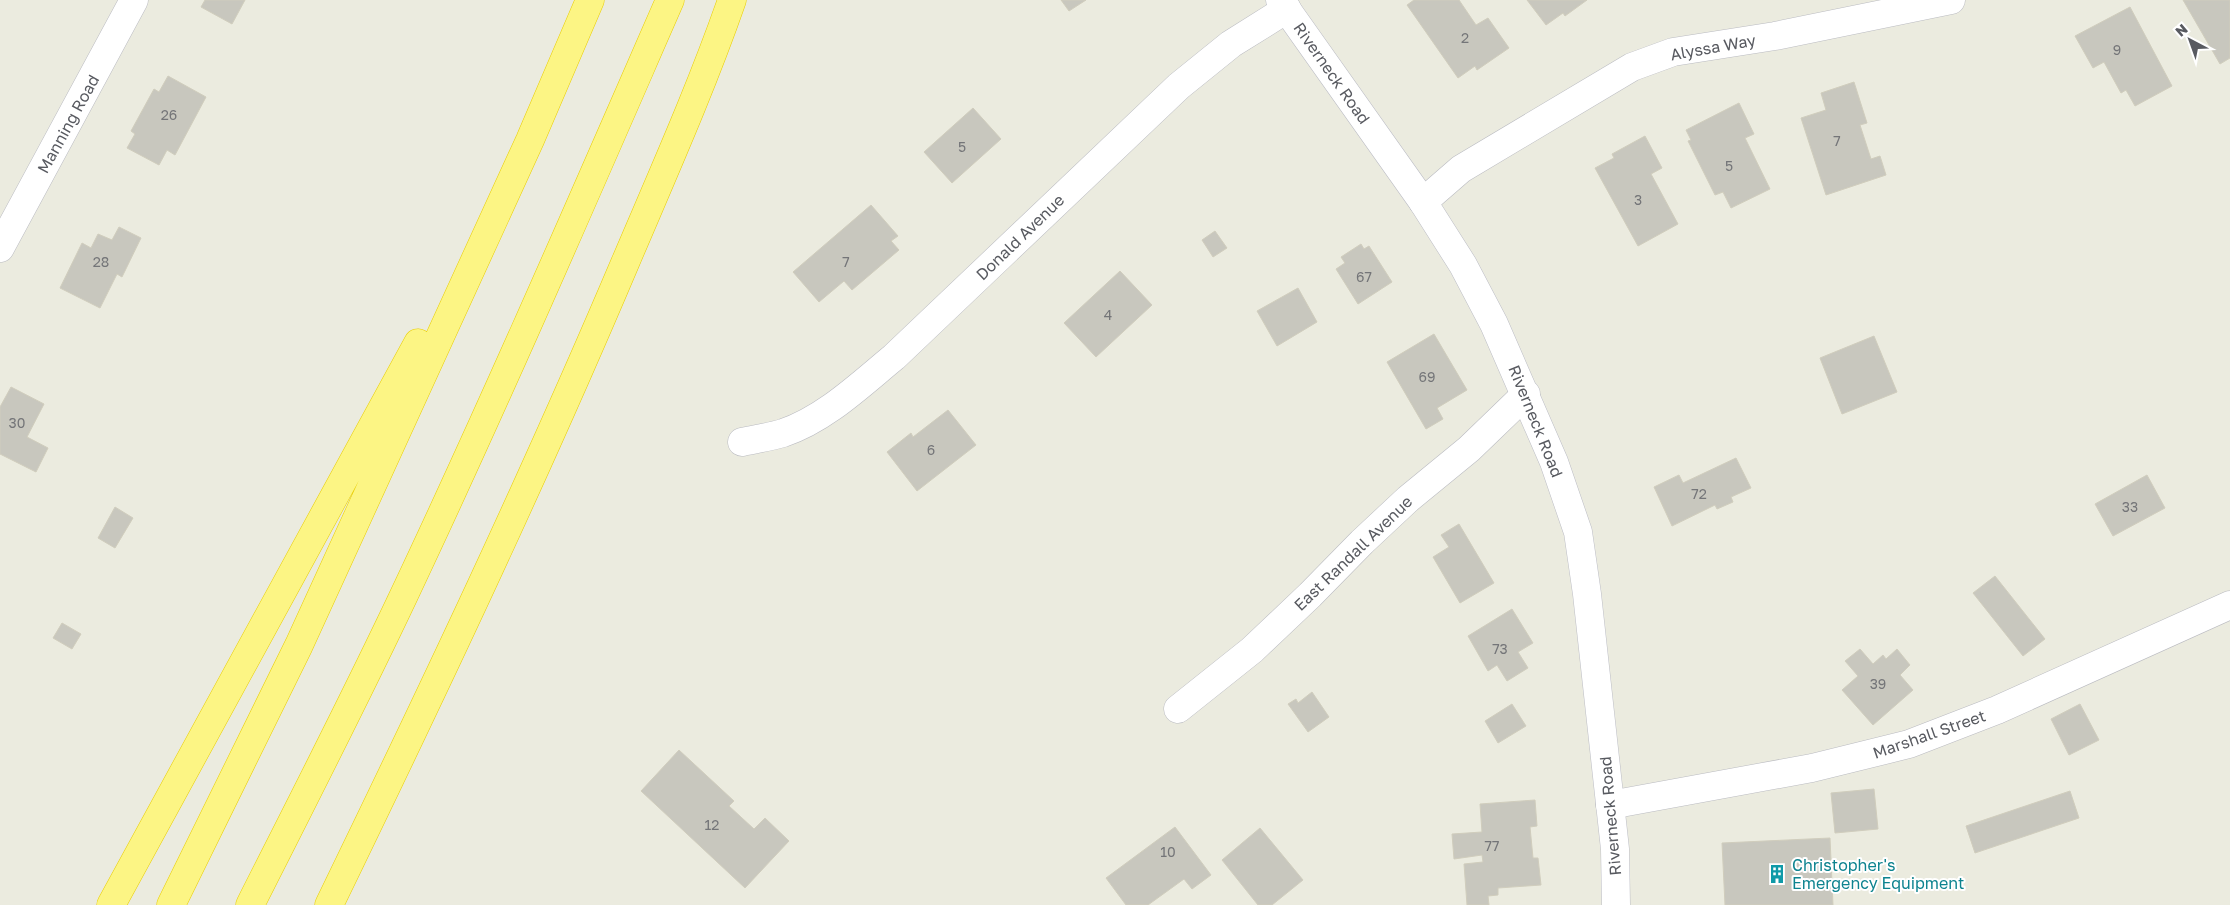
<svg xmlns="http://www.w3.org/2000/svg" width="2230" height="905" viewBox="0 0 2230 905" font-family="'Golos Text',sans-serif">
	<rect width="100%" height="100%" fill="#ebebdf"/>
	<path fill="#c8c7be" stroke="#d0cdbd" d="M205,0H245L232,24L201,7Z
		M1061,0H1086L1069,11Z
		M1414,0H1459L1476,25L1488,18L1509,48L1477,70L1475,66L1458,78L1407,5Z
		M1527,0H1587L1565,16L1563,13L1546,25Z
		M2183,0H2230V58L2220,64Z
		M2130,7L2172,86L2135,106L2126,90L2121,93L2104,62L2093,68L2075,36Z
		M168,76L206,97L175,155L167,150L159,165L127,148L135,134L131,131L154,89L159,92Z
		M1854,82L1867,123L1860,125L1871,159L1880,156L1886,175L1826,195L1801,118L1826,110L1821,93Z
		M1739,103L1754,134L1745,138L1770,189L1731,208L1723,192L1715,195L1688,141L1691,140L1686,130Z
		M973,108L1001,139L952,183L924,152Z
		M1645,136L1662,168L1651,174L1678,224L1638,246L1595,168L1614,158L1612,154Z
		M871,205L898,236L891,241L899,250L852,290L844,281L819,302L793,272Z
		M119,227L141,238L122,277L117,274L100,308L60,288L82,243L91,248L98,234L112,240Z
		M1215,231L1227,248L1213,257L1202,240Z
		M1361,244L1364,249L1369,246L1392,282L1358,304L1336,269L1345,263L1341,257Z
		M1120,271L1152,305L1096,357L1064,323Z
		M1298,288L1317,322L1277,346L1257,311Z
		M1434,334L1467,390L1437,408L1443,419L1426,429L1387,362Z
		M1874,336L1897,392L1842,414L1820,358Z
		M11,387L44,404L27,437L48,448L36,472L0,454V407Z
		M948,410L976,445L917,491L887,452L911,433L913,437Z
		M1736,458L1751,488L1731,497L1733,502L1717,509L1715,505L1672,526L1654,487L1679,475L1683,483Z
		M2147,475L2165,508L2113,536L2095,504Z
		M115,507L133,518L115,548L98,538Z
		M1459,524L1494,583L1460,603L1433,557L1449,547L1441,535Z
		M1995,576L2045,639L2023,656L1973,593Z
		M1512,609L1533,643L1518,652L1528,668L1507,681L1497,665L1488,671L1468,636Z
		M62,623L81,634L72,649L53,638Z
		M1860,649L1873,664L1883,655L1886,659L1897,649L1910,665L1900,675L1913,690L1873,725L1842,690L1858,676L1845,661Z
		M1312,692L1329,717L1308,732L1288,704L1296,699L1298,703Z
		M1512,704L1526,726L1498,743L1485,721Z
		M2080,704L2099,740L2069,755L2051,719Z
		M679,750L734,801L729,806L754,829L765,818L789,841L745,888L641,791Z
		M1874,789L1878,829L1835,833L1831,793Z
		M2070,791L2079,818L1975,853L1966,826Z
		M1535,800L1537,826L1530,827L1533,858H1538L1541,885L1498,888V895L1488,896L1489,905H1467L1464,864L1483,862L1482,855L1454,859L1452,834L1482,832L1480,804Z
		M1175,827L1211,875L1192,889L1184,879L1148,905H1126L1106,878Z
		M1260,828L1303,880L1272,905H1258L1222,860Z
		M1830,838L1833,905H1725L1722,843Z"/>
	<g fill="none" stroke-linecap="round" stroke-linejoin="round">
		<g stroke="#babbc1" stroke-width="29">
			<path id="minor" d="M1423,202L1461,169L1632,67L1673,52L1775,36L1951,0
				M0,248L134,0
				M742,442C755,439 770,437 783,433C825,419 861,384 894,357L1179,86L1231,44L1287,9
				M1178,709L1252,650L1310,595L1362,542L1408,499L1469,449L1526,394
				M1610,805L1812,768L1909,744L1997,710L2230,605"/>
		</g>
		<g stroke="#bcbdc5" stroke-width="29">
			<path id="secondary" d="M1280,0L1423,202L1463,265L1494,324L1554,462L1578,532L1587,594L1615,849L1616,905"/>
		</g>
		<g stroke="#e9cd01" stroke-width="29">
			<path id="motorway" d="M111,905L418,343
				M171,905L299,645L530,140L590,0
				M250,905C302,802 355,699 404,595C497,398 583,199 670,0
				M329,905C432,693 533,480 625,263C662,176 701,89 732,0"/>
		</g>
		<use href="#minor" stroke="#fff" stroke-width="28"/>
		<use href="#secondary" stroke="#fff" stroke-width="28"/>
		<use href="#motorway" stroke="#fcf584" stroke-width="28"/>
	</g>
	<defs>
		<g id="building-bare" transform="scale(1.5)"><path d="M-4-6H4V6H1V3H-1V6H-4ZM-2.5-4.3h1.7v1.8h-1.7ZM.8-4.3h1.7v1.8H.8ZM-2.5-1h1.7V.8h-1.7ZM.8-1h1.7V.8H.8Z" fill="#0f9aa8" stroke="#fff" stroke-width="2.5" paint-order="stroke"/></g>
	</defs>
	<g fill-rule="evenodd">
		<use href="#building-bare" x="1777" y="874"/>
	</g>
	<g text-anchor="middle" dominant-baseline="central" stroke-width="4" stroke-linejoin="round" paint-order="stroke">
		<g font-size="14" fill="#747578">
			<text x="1465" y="37">2</text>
			<text x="2117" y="49">9</text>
			<text x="169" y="114">26</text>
			<text x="1837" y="140">7</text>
			<text x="962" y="146">5</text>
			<text x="1729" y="165">5</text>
			<text x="1638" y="199">3</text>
			<text x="101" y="261">28</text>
			<text x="846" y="261">7</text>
			<text x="1364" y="276">67</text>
			<text x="1108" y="314">4</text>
			<text x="1427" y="376">69</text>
			<text x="17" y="422">30</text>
			<text x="931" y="449">6</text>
			<text x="1699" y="493">72</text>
			<text x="2130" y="506">33</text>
			<text x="1500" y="648">73</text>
			<text x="1878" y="683">39</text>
			<text x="712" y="824">12</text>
			<text x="1492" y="845">77</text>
			<text x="1168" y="851">10</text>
		</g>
		<g font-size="16" fill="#585a60" stroke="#fff">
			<text transform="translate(1713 47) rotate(-10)">Alyssa Way</text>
			<text transform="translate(1332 73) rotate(55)">Riverneck Road</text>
			<text transform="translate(68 124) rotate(-61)">Manning Road</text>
			<text transform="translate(1020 237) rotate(-44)">Donald Avenue</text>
			<text transform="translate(1536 421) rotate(68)">Riverneck Road</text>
			<text transform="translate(1353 553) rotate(-44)">East Randall Avenue</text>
			<text transform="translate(1929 734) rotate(-19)">Marshall Street</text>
			<text transform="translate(1610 816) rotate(-95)">Riverneck Road</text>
		</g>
		<g font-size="16" fill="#0d838f" stroke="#fff" text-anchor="start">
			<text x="1792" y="865">Christopher's<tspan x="1792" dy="18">Emergency Equipment</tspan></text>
		</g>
	</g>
	<g transform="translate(2190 40) rotate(319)" stroke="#ffffff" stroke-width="4" paint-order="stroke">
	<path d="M0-4L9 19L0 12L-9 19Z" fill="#585a60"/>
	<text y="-8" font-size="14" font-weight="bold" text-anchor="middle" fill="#585a60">N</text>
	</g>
</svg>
